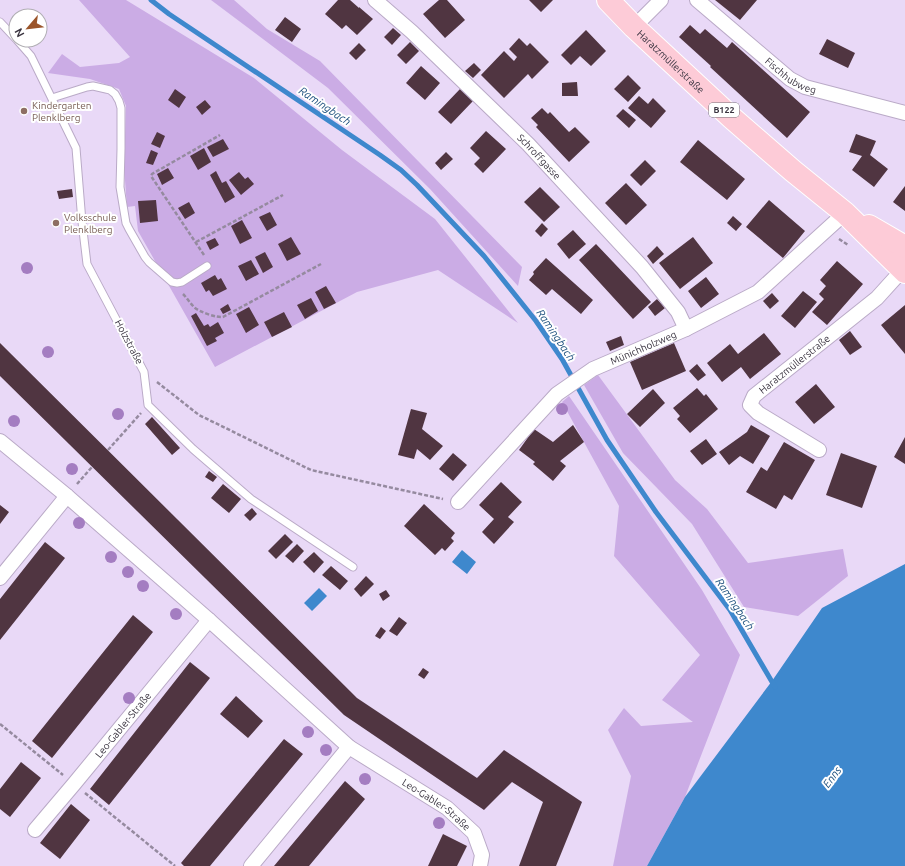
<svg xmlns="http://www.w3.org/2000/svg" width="905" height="866" viewBox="0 0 905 866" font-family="Ubuntu,sans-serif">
	<rect width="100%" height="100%" fill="#e9d9f7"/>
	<path fill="#cbace5" d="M79,0H126L254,78L342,150L435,219L518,323L438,270L357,292L215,367L138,231L135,206L127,207L124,167L126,106L119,89L90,79L48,73L62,54L80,67L119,63L130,57Z
		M211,0H234L267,29L320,61L522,267L518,286L430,189L328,88Z
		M598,375L675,480L707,509L748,563L843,549L848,576L798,616L744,607L692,524L623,453L584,385Z
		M569,396L702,590L740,655L685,797L647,866H613L631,776L608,730L624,708L641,726L693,722L662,700L700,655L614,556L619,506L562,402Z"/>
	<path fill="#3e88cd" d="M462,550L476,562L467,574L452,562Z
		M905,564V866H647L685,797L772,681L822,608Z
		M319,588L327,596L312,611L304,603Z"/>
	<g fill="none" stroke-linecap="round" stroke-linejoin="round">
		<path stroke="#3e88cd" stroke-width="5" d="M151,0L169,14L380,155L401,170L417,185L484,256L536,321L562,359L607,440L656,512L730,610L775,687"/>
	</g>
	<path fill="#503541" d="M338,0H350L359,8V7L373,19L357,35L346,25L342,29L325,14Z
		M439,0H447L465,20L445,38L423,14Z
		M529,0H553L541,12Z
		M715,0H757L740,20Z
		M285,17L301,29L292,42L275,30Z
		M690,25L700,34L705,29L727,48L732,42L810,112L787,138L710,67L711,66L679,37Z
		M393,28L401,35L392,45L384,37Z
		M586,30L606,51L591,66L580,56L571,65L561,55Z
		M519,38L527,46L530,43L549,62L532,79L528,74L504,98L481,75L504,51L514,61L517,57L509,49Z
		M827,39L855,53L848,68L819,54Z
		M410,42L419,51L406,64L397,55Z
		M359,43L366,50L356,60L349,53Z
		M474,63L481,70L473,78L465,71Z
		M421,66L440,83L425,100L406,83Z
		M628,75L641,88L628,102L614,89Z
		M577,82L578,96H562V83Z
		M175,89L186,97L179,108L168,100Z
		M460,89L473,101L451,124L438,112Z
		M639,96L648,104L653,98L666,111L651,128L628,108Z
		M205,100L211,107L202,115L196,107Z
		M542,108L548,114L550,112L569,132L575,127L590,142L569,162L536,127L538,125L531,118Z
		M623,109L636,120L629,128L616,116Z
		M486,131L506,149L483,173L474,164L480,158L470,148Z
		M157,132L165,136L160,148L151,144Z
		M856,134L876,141L870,155L888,169L874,187L852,170L862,156L849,152Z
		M223,139L229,149L213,157L207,147Z
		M698,140L745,179L727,200L680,162Z
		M204,148L211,162L198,170L190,156Z
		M151,150L158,153L153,165L146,163Z
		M446,152L453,159L441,170L435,163Z
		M645,160L656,171L641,186L630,175Z
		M168,168L174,178L162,185L157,174Z
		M216,171L222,183L226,181L235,197L225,203L210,175Z
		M239,172L245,179L248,177L254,184L241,195L229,180Z
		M626,183L647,205L626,225L605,203Z
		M905,186V211L893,202Z
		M540,187L560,207L544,222L524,202Z
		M72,189L73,197L59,199L57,191Z
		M156,200L158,221L140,223L138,201Z
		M769,200L805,231L783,258L746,227Z
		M189,202L195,213L185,219L178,208Z
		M270,212L277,225L267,231L259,217Z
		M733,216L742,224L736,231L727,223Z
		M242,220L252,238L240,244L231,226Z
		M542,223L548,229L541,237L535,231Z
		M573,230L586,244L569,259L557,244Z
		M291,237L301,254L287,261L278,244Z
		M693,237L713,263L680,289L659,263Z
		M215,238L219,245L210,250L206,242Z
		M596,244L651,302L633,319L579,260Z
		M657,246L664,254L653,264L647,256Z
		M265,252L273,267L263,273L255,257Z
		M546,258L593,300L581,314L552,289L546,295L529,280L534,274L533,272Z
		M251,260L259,274L246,281L238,266Z
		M837,261L863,284L827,325L812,312L824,299L819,294L826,286L820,280Z
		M215,275L218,280L221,278L227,289L213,296L209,290L206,292L201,283Z
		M706,277L719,294L701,308L688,291Z
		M326,286L336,303L324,309L315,292Z
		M803,291L817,302L795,328L781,316Z
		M772,293L779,301L770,309L763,301Z
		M311,298L318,311L305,319L297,305Z
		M657,299L665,308L655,316L648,307Z
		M228,304L231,310L223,314L220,309Z
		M905,305V354L881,325Z
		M249,307L259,325L246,333L236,314Z
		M284,312L292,327L272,337L264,322Z
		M196,313L204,326L208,324L210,327L218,322L224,333L215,338L217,341L207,346L191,316Z
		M850,331L862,347L850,355L839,340Z
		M764,333L781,354L750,379L741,367L722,382L707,363L730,344L738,354Z
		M621,336L624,345L610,351L606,342Z
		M0,343L357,698L477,778L504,750L582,802L556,866H519L543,802L512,782L484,810L344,715L0,376Z
		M674,343L686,371L642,390L630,362Z
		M697,364L706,375L698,381L689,371Z
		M816,384L835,407L814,424L795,402Z
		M697,388L704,396L706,394L718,409L690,433L677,419L680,416L673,408Z
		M653,389L665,403L640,427L627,414Z
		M411,409L427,413L422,429L443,446L430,460L417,449L414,459L398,455Z
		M152,417L180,448L172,455L145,424Z
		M573,425L584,442L560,461L566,466L553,481L533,464L535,462L519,450L534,429L553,442Z
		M751,425L770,436L753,464L740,456L729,465L719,452L747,432Z
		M905,437V464L894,457Z
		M706,439L717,454L702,465L690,451Z
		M784,442L815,460L792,500L784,495L776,509L746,492L761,467L767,471Z
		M453,453L467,465L453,481L439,469Z
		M841,453L877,466L862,508L826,495Z
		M209,471L217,477L213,482L205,477Z
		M501,482L522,502L508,517L514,522L494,544L482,532L494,519L479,505Z
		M223,484L241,499L229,513L211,498Z
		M424,504L455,533L451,538L454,541L445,551L442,548L435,555L404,526Z
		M0,505L9,512L0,524Z
		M252,508L257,514L250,521L244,515Z
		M285,534L293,542L276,559L268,551Z
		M45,542L65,558L0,640V599Z
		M297,544L304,551L293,563L285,556Z
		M314,552L324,562L314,573L303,562Z
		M331,566L348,581L340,590L322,575Z
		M366,576L374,584L361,597L354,589Z
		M386,590L390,596L383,601L379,594Z
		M133,615L153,632L52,758L32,741Z
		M399,617L407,623L397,636L389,631Z
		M381,627L386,631L380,639L375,636Z
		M190,662L210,678L109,805L90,789Z
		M423,668L429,672L424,679L418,675Z
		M236,696L263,721L248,738L220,714Z
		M284,739L303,754L210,866H184L181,863Z
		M21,762L41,778L10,817L0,809V789Z
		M345,781L365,799L309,866H274Z
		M71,804L90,820L60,859L40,843Z
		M443,834L467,846L457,866H428Z"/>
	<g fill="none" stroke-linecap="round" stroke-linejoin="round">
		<g stroke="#baaac7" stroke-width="9">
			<path id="lane" d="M0,22L16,39
				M17,40L31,56L76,148L82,222L87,264L144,372L148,405L193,449L251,499L353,567
				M52,98L87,87L93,86L106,89L110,90L115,94L119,101L121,108V149L120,187L126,223L129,229L145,257L149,262L172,282L177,283L182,282L207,266"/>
		</g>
		<g stroke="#baaac7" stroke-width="16">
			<g id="street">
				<path id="s1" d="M375,0L412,32L528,144L642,267L678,312L686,329"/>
				<path id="s2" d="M697,0L790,79L805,87L905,113"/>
				<path d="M634,27L661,0"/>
				<path id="s3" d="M0,441L67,496L209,620L349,747L447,808L474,833L482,855L480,866"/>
				<path id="s4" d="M819,450L758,413L750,405L754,396L877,298L905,267"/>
				<path id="s5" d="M458,502L557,394L593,369L686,329L758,292L845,213"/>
				<path d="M0,578L67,496"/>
				<path id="s6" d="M35,830L74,784L209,620"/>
				<path d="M251,866L349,747"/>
			</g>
		</g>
		<g stroke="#fff" stroke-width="24">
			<g id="primary">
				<path id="s7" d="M608,0L634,27L732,118L793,171L845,213L905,272"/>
				<path d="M869,226L905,247"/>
			</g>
		</g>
		<path stroke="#958a9f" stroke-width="2.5" stroke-dasharray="4 2" stroke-linecap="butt" d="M839,239L848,245
			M196,242L283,195
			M204,255L151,176L152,174L220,135
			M183,294C187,298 190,303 194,307C199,312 217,318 223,317L321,264
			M157,382L199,415L311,470L443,499
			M108,450L141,413
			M77,484L92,467
			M0,724L63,775
			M85,793L175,866"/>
		<use href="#lane" stroke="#fff" stroke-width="7"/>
		<use href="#street" stroke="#fff" stroke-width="14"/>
		<use href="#primary" stroke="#fdcbd7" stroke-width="22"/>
	</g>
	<g fill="#a47dc1">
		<circle cx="27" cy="268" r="6"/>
		<circle cx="48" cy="352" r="6"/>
		<circle cx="562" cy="409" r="6"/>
		<circle cx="118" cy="414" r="6"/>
		<circle cx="14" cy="421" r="6"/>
		<circle cx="72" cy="469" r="6"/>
		<circle cx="79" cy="523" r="6"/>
		<circle cx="111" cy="557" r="6"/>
		<circle cx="128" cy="572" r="6"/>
		<circle cx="143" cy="586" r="6"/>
		<circle cx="176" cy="614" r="6"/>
		<circle cx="129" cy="698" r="6"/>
		<circle cx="308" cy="732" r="6"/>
		<circle cx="326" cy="750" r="6"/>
		<circle cx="365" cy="779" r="6"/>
		<circle cx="439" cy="823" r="6"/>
	</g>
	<g fill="#8d6e63" stroke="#fff" stroke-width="1.5">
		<circle cx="24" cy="111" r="4"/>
		<circle cx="56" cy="223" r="4"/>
	</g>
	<g text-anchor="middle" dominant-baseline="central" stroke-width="4" stroke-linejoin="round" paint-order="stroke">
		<rect fill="#fff" stroke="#757179" stroke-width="1" x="709" y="103" width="30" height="14" rx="3"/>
		<g font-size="9" font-weight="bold" fill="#3a3440">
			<text x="724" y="110">B122</text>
		</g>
		<g font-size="10" fill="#3a3440" stroke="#fff">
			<text stroke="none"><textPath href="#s7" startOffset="88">Haratzmüllerstraße</textPath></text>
			<text stroke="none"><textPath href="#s2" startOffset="121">Fischhubweg</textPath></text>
			<text stroke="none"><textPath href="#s1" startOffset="227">Schroffgasse</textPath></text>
			<text transform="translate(129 342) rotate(62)">Holzstraße</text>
			<text stroke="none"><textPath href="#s5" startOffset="245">Münichholzweg</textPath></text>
			<text stroke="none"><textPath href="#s4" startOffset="144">Haratzmüllerstraße</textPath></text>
			<text stroke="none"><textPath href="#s6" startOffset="137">Leo-Gabler-Straße</textPath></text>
			<text stroke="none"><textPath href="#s3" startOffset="569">Leo-Gabler-Straße</textPath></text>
		</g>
		<g font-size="10" fill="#785e54" stroke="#fff" text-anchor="start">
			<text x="32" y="105">Kindergarten<tspan x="32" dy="12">Plenklberg</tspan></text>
			<text x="64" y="217">Volksschule<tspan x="64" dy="12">Plenklberg</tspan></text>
		</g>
		<g font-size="11" font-style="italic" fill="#184c7b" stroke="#fff">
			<text transform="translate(325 106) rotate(34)">Ramingbach</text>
			<text transform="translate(556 335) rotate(56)">Ramingbach</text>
			<text transform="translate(735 604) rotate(56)">Ramingbach</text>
			<text transform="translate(832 777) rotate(-53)">Enns</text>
		</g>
	</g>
	<g transform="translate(28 28) rotate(242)"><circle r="19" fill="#ffffff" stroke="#b0aeb3"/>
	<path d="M0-3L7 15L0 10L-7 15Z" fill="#9b552a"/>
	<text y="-6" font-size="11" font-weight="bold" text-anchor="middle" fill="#3a3440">N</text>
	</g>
</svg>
